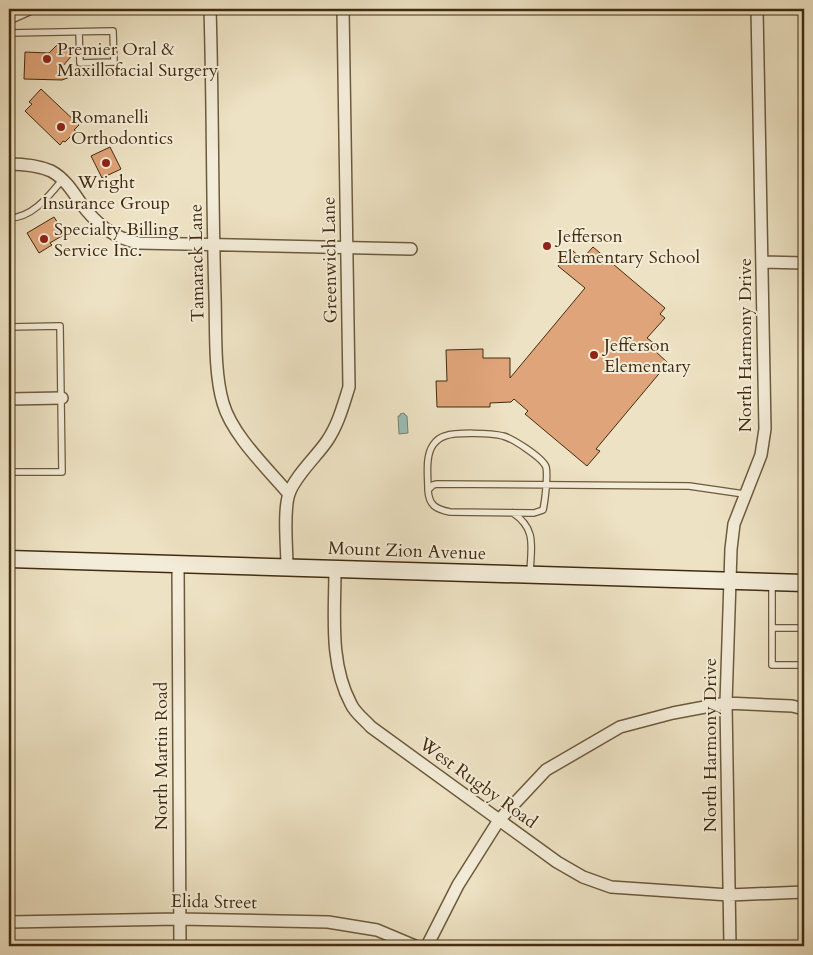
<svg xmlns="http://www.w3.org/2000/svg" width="813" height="955" viewBox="0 0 813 955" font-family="Cardo,serif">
	<rect width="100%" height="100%" fill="#ede2c3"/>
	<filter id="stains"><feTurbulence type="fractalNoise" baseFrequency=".004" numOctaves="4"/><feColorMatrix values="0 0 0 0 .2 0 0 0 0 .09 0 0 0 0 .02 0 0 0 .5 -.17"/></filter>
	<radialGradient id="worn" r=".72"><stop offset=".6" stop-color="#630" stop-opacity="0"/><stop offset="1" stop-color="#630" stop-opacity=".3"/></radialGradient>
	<path fill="#99bdb4" stroke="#768372" d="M404,413L405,415L407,416L408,433L399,434L398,416H400V414Z"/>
	<path fill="#dfa479" stroke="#422c10" d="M61,41L74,53L62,67L70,77L62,80L24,79L25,52L49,53Z
		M41,89L79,125L74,130L76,131L65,142L63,141L60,145L25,111L32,104L29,102Z
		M110,147L121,169L102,178L91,156Z
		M54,217L65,234L50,243L52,245L39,253L27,233Z
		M593,247L665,308L660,314L665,318L647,338L659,347L655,351L668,363L596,449L600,451L587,466L525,414L528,411L514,399L511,402L490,403V407H437L436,381H447L446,350L483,349V358H510V378L585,288L558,266L572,250L582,259Z"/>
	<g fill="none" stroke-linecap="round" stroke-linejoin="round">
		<g stroke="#6d5a3d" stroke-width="8">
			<path id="service" d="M9,21L36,9
				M9,33L113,31L114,62L80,63L79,32
				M9,218C32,218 49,196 62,180
				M9,327L60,326L62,472H9
				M428,490C428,477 425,456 433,445C436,441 441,437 445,436C456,432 492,433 503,436C512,438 543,458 546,467C548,475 545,501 543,510L534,513L450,512C435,509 429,505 428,490L433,485L437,484L689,486L744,494
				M513,513C537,529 531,547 530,573
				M772,584V665H804
				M772,628H804"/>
		</g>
		<g stroke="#6d5a3d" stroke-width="14">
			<path id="minor" d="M210,9C213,105 212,201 215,297C216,329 214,373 223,403C232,435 267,468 289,494
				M9,164C23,164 37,165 51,171C64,178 72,190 80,202C96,224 113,238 139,243L411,249
				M762,262L804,263
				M9,399L62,398
				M178,565L180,946
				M287,567C287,547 283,511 289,494C294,477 317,456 327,441C338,425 343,406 349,387L343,9
				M335,569C335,614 329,663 351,704C355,713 365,720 371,727L557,862L583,877L611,887L729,895L804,892
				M9,922L179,919L328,922L377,930L415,946
				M427,946L458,885L499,820L546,770L620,727L673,713L726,703L792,706L804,709
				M730,946L726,703L731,549L734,524L761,455L765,429L757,9"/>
		</g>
		<g stroke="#422c10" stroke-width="19">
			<path id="secondary" d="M9,559L804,583"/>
		</g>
		<use href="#service" stroke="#f3ecd8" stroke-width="5.5"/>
		<use href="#minor" stroke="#f3ecd8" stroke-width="11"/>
		<use href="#secondary" stroke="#f3ecd8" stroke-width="16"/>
	</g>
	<g fill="#8f2418" stroke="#f3ecd8" stroke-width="2">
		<circle cx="47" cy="59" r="5"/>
		<circle cx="61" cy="127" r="5"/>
		<circle cx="106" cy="163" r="5"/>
		<circle cx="44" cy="239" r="5"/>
		<circle cx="547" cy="246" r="5"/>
		<circle cx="594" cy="355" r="5"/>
	</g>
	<g text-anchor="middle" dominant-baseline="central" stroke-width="4" stroke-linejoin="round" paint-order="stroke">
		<g font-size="18" fill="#422c10" stroke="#f3ecd8" text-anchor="start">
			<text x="57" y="49">Premier Oral &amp;<tspan x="57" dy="21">Maxillofacial Surgery</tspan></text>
			<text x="71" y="117">Romanelli<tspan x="71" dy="21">Orthodontics</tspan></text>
			<text x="106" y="182" text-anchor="middle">Wright<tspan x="106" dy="21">Insurance Group</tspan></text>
			<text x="54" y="229">Specialty Billing<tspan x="54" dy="21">Service Inc.</tspan></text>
			<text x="557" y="236">Jefferson<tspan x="557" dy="21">Elementary School</tspan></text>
			<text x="604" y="345">Jefferson<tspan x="604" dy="21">Elementary</tspan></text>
		</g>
		<g font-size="18" fill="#422c10" stroke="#f3ecd8">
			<text transform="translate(330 260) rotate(-91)">Greenwich Lane</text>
			<text transform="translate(197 263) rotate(-91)">Tamarack Lane</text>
			<text transform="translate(745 345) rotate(-90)">North Harmony Drive</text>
			<text transform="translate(407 551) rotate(2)">Mount Zion Avenue</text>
			<text transform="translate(710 745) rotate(-90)">North Harmony Drive</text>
			<text transform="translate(161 756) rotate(-90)">North Martin Road</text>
			<text transform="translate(478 783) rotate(36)">West Rugby Road</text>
			<text transform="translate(214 902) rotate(1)">Elida Street</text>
		</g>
	</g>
	<rect width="813" height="955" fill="none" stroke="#ede2c3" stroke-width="30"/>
	<rect x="10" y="10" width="793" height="935" fill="none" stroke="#422c10" stroke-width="2.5"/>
	<rect x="15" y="15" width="783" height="925" fill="none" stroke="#422c10"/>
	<rect width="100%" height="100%" filter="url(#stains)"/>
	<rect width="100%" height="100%" fill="url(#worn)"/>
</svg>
